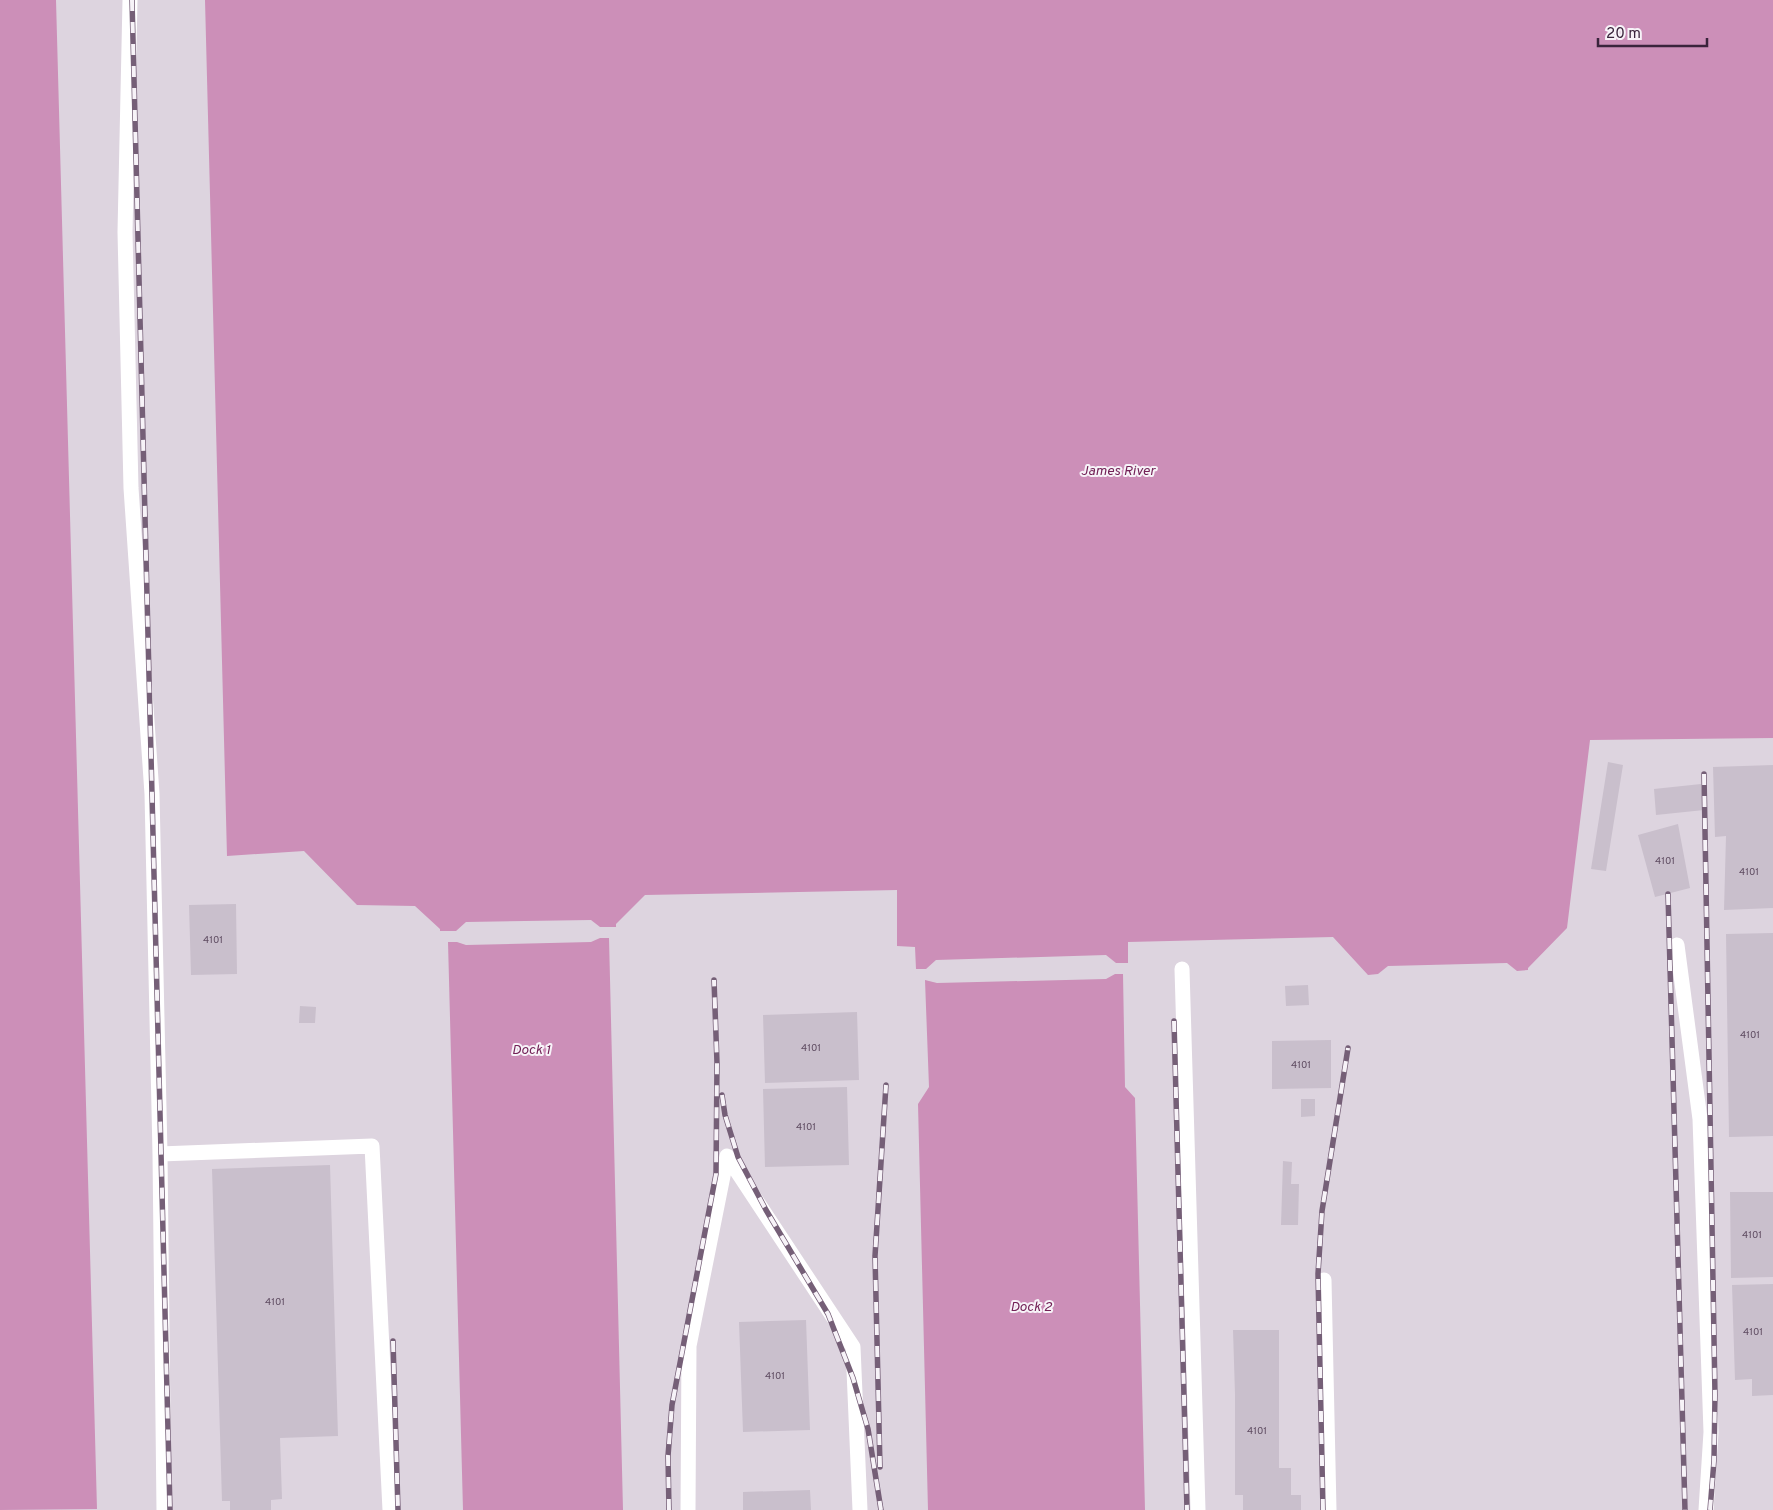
<svg xmlns="http://www.w3.org/2000/svg" width="1773" height="1510" viewBox="0 0 1773 1510" font-family="Overpass,sans-serif">
	<rect width="100%" height="100%" fill="#e9e3ec"/>
	<path fill="#ddd4df" d="M0,0H1773V1510H0Z"/>
	<path fill="#cc8fb8" d="M0,0H56L97,1509L0,1510Z
		M205,0H1773V738L1590,740L1567,928L1528,968V970L1517,971L1507,963L1388,966L1378,974L1368,975L1333,937L1128,942V963H1116L1106,955L936,960L926,969H916L915,947L897,946V890L645,895L616,924V927H600L591,920L466,922L456,931H440V929L415,906L357,905L304,851L227,856Z
		M600,938H609L623,1510H463L448,942H457L466,945L591,942Z
		M1115,974H1123L1125,1087L1135,1098L1145,1510H928L918,1104L929,1087L925,980L937,983L1106,979Z"/>
	<path fill="#c9bfcc" d="M1608,762L1623,765L1606,871L1591,869Z
		M1773,765V908L1724,910L1726,836L1715,837L1713,767Z
		M1701,784L1704,810L1656,815L1654,789Z
		M1678,824L1690,888L1655,897L1638,835Z
		M236,904L237,974L191,975L189,905Z
		M1773,933V1136L1729,1137L1726,934Z
		M1308,985L1309,1005L1286,1006L1285,986Z
		M300,1006L316,1007L315,1023H299Z
		M857,1012L859,1080L765,1083L763,1015Z
		M1331,1040V1088L1272,1089V1041Z
		M847,1087L849,1165L765,1167L763,1089Z
		M1301,1099H1315V1116L1301,1117Z
		M1283,1161L1292,1162L1291,1184H1299L1298,1225H1281Z
		M330,1165L338,1436L280,1438L282,1499L271,1500V1510H230V1501H222L212,1169Z
		M1730,1192H1773V1277L1731,1278Z
		M1773,1284V1395L1752,1396V1379L1735,1380L1732,1285Z
		M806,1320L810,1430L743,1432L739,1322Z
		M1233,1330H1279V1468H1291V1495H1301V1510H1243V1495H1235V1394Z
		M810,1490L811,1510H743V1492Z"/>
	<g fill="none" stroke-linecap="round" stroke-linejoin="round">
		<path stroke="#fff" stroke-width="15" d="M130,0L125,232L131,488L152,794L160,1154L164,1510
			M1677,945L1700,1119L1711,1432L1706,1510
			M1182,969L1198,1510
			M160,1154L372,1146L390,1510
			M1324,1280L1329,1510
			M688,1510L689,1346L727,1156L853,1347L860,1510"/>
		<g stroke="#755f77" stroke-width="5.5">
			<path id="rail" d="M132,0L170,1510
				M1704,774L1715,1395L1714,1461L1710,1510
				M1668,894L1685,1510
				M1174,1021L1187,1510
				M722,1095L725,1115L738,1157L766,1210L828,1314L853,1378L868,1429L881,1510
				M393,1341L398,1510
				M880,1467L875,1256L886,1085
				M669,1510L668,1456L672,1405L716,1174L717,1063L714,980
				M1323,1510L1318,1274L1322,1211L1348,1048"/>
		</g>
		<use href="#rail" stroke="#f7f3f8" stroke-width="4" stroke-dasharray="11" stroke-linecap="butt"/>
	</g>
	<g text-anchor="middle" dominant-baseline="central" stroke-width="4" stroke-linejoin="round" paint-order="stroke">
		<g font-size="10" fill="#5e4b60">
			<text x="1665" y="861">4101</text>
			<text x="1749" y="872">4101</text>
			<text x="213" y="940">4101</text>
			<text x="1750" y="1035">4101</text>
			<text x="811" y="1048">4101</text>
			<text x="1301" y="1065">4101</text>
			<text x="806" y="1127">4101</text>
			<text x="1752" y="1235">4101</text>
			<text x="275" y="1302">4101</text>
			<text x="1753" y="1332">4101</text>
			<text x="775" y="1376">4101</text>
			<text x="1257" y="1431">4101</text>
		</g>
		<g font-size="14" font-style="italic" fill="#732257" stroke="#f7f3f8">
			<text x="1118" y="471">James River</text>
			<text x="531" y="1050">Dock 1</text>
			<text x="1031" y="1307">Dock 2</text>
		</g>
	</g>
	<path d="M1598 38v8h109v-8" fill="none" stroke="#3a243c" stroke-width="2.5"/>
	<text x="1606" y="38" font-size="15" fill="#3a243c" stroke="#f7f3f8" stroke-width="4" paint-order="stroke">20 m</text>
</svg>
